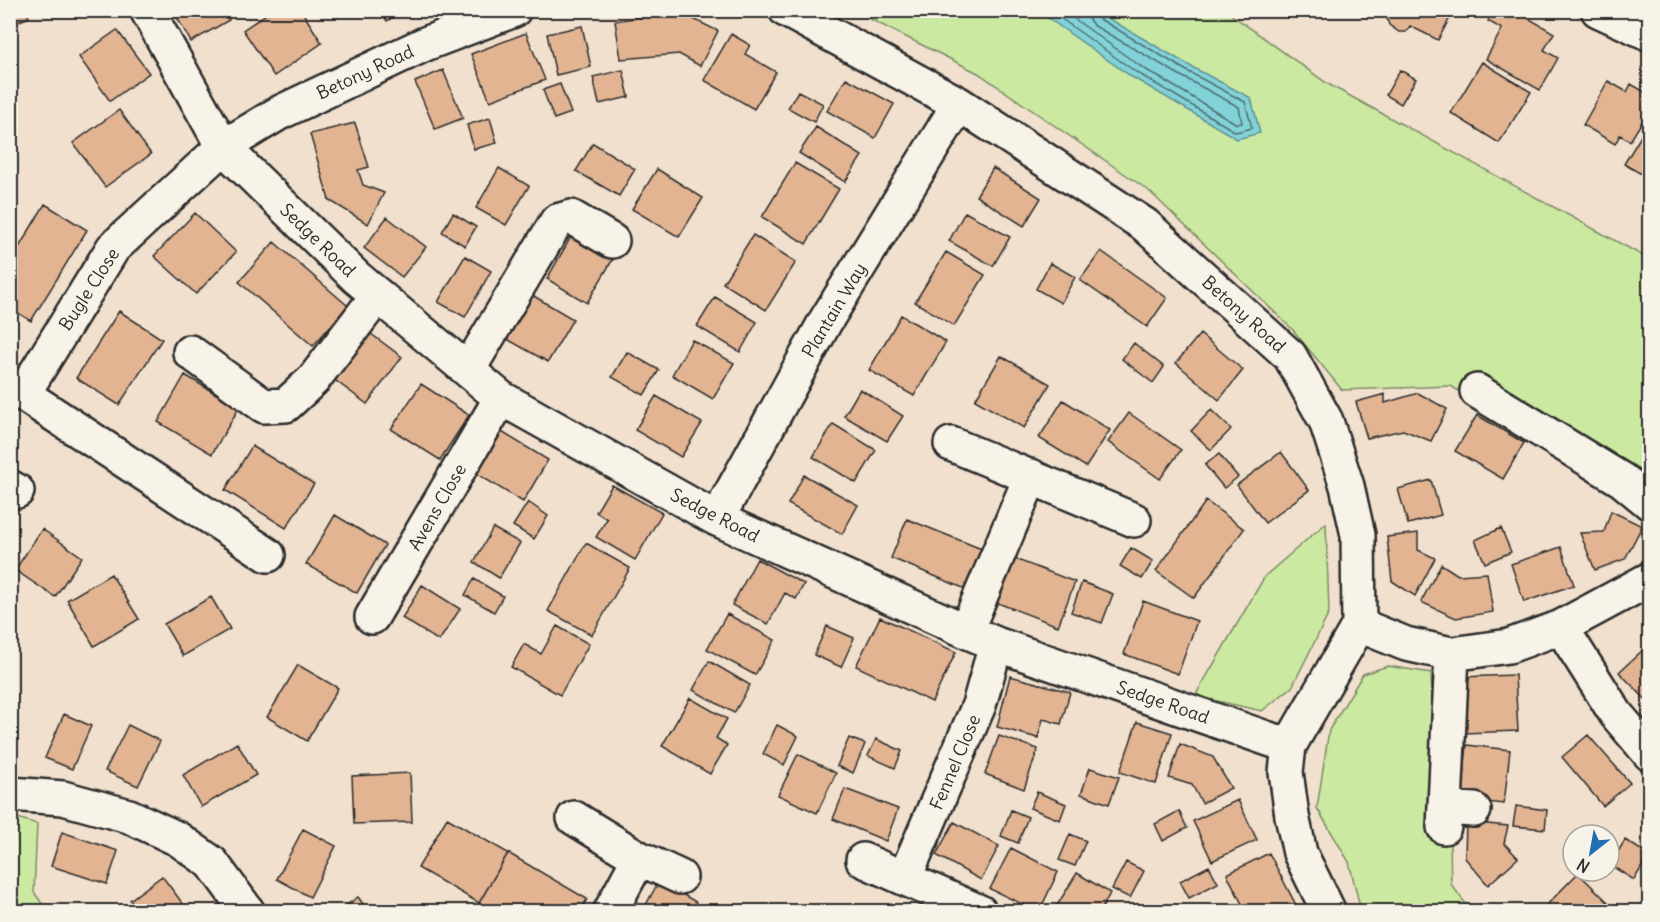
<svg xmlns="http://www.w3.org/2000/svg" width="1660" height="922" viewBox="0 0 1660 922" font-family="Delius,sans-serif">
	<rect width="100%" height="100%" fill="#f1e0ce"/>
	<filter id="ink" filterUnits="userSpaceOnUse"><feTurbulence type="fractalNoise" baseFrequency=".0167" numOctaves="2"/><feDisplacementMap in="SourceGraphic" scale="12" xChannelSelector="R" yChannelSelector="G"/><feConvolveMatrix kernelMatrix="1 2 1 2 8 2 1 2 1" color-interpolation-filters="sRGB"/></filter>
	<g filter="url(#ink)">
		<path fill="#cbe9a0" stroke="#7b8a66" stroke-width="1.5" d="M854,11H1226L1328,84L1649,259V515L1451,386L1342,390L1293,330L1148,190L978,73Z
			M1326,523L1329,613L1292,687L1262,711L1195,696L1265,576Z
			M1388,666L1431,673L1437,829L1450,844L1451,884L1471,911H1361L1349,862L1317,808L1329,730L1363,674Z
			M11,816L37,824L34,892L47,911H11Z"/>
		<path fill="#82d3d9" stroke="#5f9093" stroke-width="1.5" d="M1038,11H1096L1190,66L1251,98L1260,133L1237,139L1132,77Z"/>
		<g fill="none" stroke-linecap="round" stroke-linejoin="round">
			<path stroke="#4e6e71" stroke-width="1.5" d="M1049,10L1136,72L1236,132L1252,128L1245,102L1187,71L1098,18L1094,10
				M1062,10L1140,66L1237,124L1242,123L1239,107L1183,77L1093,25L1088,18L1087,10"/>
		</g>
		<path fill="#e2b492" stroke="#2b2b2b" stroke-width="1.5" d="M10,10H26L29,17L10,25Z
			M173,10H224L229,20L191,42Z
			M272,10H301L322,43L274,76L243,30Z
			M381,10H406L387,21Z
			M1391,10H1454L1438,40L1410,26L1406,32H1399L1389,25L1387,19Z
			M1493,10H1514L1554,33L1544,50L1558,58L1540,90L1486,59L1502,29L1488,21Z
			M677,11L718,31L700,66L679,54L621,59L615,21Z
			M582,26L591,67L556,75L547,34Z
			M117,30L149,73L110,101L79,57Z
			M526,33L545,80L490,101L471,54Z
			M731,34L750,45L745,54L776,72L754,109L704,80Z
			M1482,62L1531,92L1499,143L1451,113Z
			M443,70L463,118L435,129L415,82Z
			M623,70L629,97L599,104L593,77Z
			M1400,70L1416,79L1401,104L1386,95Z
			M846,78L894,104L875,138L827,111Z
			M1608,81L1627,92L1631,84L1650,95V109L1630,141L1620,135L1615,144L1583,125Z
			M560,84L571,113L554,119L543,90Z
			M798,91L823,104L814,122L788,108Z
			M119,110L151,154L105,187L73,143Z
			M490,118L497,143L474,149L467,125Z
			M1650,121V179L1624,164Z
			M355,123L369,167L358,170L363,185L384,193L368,224L329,200L310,134Z
			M816,127L862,156L845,182L799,153Z
			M593,143L635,169L619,196L576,171Z
			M795,163L839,189L806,244L762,217Z
			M499,168L529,186L506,225L476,208Z
			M993,168L1041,198L1024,226L976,196Z
			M657,169L703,198L679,237L632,209Z
			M45,204L87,230L31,321L10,308V262Z
			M965,212L1010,237L993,266L949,241Z
			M195,213L236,252L196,294L154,256Z
			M453,213L476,227L465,246L442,232Z
			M387,217L426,247L402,277L364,248Z
			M572,235L613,259L587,303L547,279Z
			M753,235L796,262L766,310L723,283Z
			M274,242L348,306L313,346L239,282Z
			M1101,251L1167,298L1147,327L1080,280Z
			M946,252L985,275L954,326L915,302Z
			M465,256L491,271L465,317L438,302Z
			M1050,263L1075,277L1061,303L1036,289Z
			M532,295L573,319L548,362L507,339Z
			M715,297L757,322L740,352L697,326Z
			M119,311L162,339L119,405L76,378Z
			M901,315L946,342L914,396L869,370Z
			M363,328L402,357L367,404L328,375Z
			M1200,334L1243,370L1219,400L1176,363Z
			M692,340L734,363L713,399L672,375Z
			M1134,343L1164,367L1153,383L1122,359Z
			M627,352L659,370L644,395L612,377Z
			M1001,356L1050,384L1024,428L975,400Z
			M185,375L239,408L212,454L158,422Z
			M421,384L469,415L440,460L391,429Z
			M860,389L903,416L887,441L844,416Z
			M1418,393L1447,409L1431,441L1403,430L1367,438L1356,402L1385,394V403Z
			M656,396L702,423L681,457L635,430Z
			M1063,400L1110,430L1086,467L1039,438Z
			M1211,410L1231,429L1211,450L1191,431Z
			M1129,413L1181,450L1160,479L1108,442Z
			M1477,415L1524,443L1503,479L1455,451Z
			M833,424L876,450L856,483L813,457Z
			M500,431L548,460L523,502L474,472Z
			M252,446L314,484L286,528L225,490Z
			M1281,452L1309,490L1265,523L1237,485Z
			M1219,454L1238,477L1224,488L1205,465Z
			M804,475L858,505L842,534L788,504Z
			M1431,480L1441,515L1408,524L1398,489Z
			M612,485L662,513L635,560L596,537L607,519L596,512Z
			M1206,501L1244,529L1194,598L1156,571Z
			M528,502L548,516L534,539L513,526Z
			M1611,511L1642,526L1625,559L1595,570L1580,533L1604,532Z
			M335,515L385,545L357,593L306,564Z
			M907,519L984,550L968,590L891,558Z
			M493,528L520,543L499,578L474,562Z
			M1501,528L1511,552L1485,563L1475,540Z
			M42,529L82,557L55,597L15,570Z
			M1418,533V550L1435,558L1415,596L1392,581L1387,537Z
			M586,543L630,568L592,635L548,611Z
			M1561,547L1574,585L1524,602L1511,564Z
			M1131,548L1153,561L1142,579L1120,566Z
			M1007,556L1075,582L1058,626L990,600Z
			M757,559L804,584L796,599L785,593L768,624L732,605Z
			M1441,564L1458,575L1487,573L1493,612L1456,618L1421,602Z
			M111,574L139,619L94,646L67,600Z
			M474,579L503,596L494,612L465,595Z
			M1082,582L1113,594L1102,623L1071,612Z
			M422,585L460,609L439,641L402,618Z
			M211,597L230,629L183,656L164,624Z
			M1143,601L1197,621L1178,674L1124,654Z
			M727,614L775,640L755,675L707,649Z
			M880,617L956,652L932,702L856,666Z
			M557,626L589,644L560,695L511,667L524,644L541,654Z
			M827,626L854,638L841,667L814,655Z
			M1645,648L1650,653V704L1619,672Z
			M709,661L750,685L734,713L693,690Z
			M298,665L338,688L307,741L267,717Z
			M1515,675L1518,731L1463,733L1460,677Z
			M1010,676L1070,692L1061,724L1043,719L1038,738L997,727Z
			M690,698L727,719L716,738L727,745L710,774L662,746Z
			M64,714L91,726L72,769L45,758Z
			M1137,722L1172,733L1156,784L1120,772Z
			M128,725L160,741L138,786L105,771Z
			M777,725L798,736L784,765L763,754Z
			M1588,735L1630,783L1603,806L1562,757Z
			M999,736L1038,749L1024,789L985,774Z
			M849,738L865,744L853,773L837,766Z
			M876,739L902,751L895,768L868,756Z
			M237,743L256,775L201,807L183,775Z
			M1180,744L1213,757L1231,788L1202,803L1192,785L1169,778Z
			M1467,745L1510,750L1504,804L1461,799Z
			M798,754L836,773L817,813L778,795Z
			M1090,768L1119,777L1109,804L1081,794Z
			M410,773L412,822L354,824L352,776Z
			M845,789L898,809L886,841L833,819Z
			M1037,792L1066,804L1060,820L1030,808Z
			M1238,800L1257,840L1212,861L1193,821Z
			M1516,806L1547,810L1545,829L1513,826Z
			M1011,810L1028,817L1018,843L1001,836Z
			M1179,811L1187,828L1163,841L1155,824Z
			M447,818L508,853L479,903L418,868Z
			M954,822L999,846L981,880L936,855Z
			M1466,822L1508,826L1504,843L1518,858L1488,885L1465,858Z
			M303,829L336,846L310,897L277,879Z
			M62,832L118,851L107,884L51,866Z
			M1070,834L1086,841L1075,866L1059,860Z
			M1625,840L1649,855L1634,880L1610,865Z
			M1011,848L1058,872L1039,912L990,889Z
			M508,853L587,899L580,912H493L479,903Z
			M1269,853L1297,907L1288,912H1246L1227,874Z
			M1126,862L1144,871L1130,898L1112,889Z
			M1209,866L1218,883L1189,898L1180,881Z
			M1077,873L1110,893L1100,912H1053Z
			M1578,873L1611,905L1605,912H1543L1542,910Z
			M162,876L189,912H139L130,900Z
			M659,881L696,902L691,912H642Z
			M358,897L369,912H337Z"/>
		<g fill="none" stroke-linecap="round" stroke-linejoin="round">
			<g stroke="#2b2b2b" stroke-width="38">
				<path id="minor" d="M147,10L223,147L356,277L501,398L717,519L966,631L996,644L1289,746
					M786,10L959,104L1145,225L1290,356L1326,421L1347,486L1358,535L1359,625L1289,746L1286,772L1292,816L1300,853L1329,912
					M1598,10L1650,34
					M190,352L264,406L286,405L313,380L378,295
					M468,370L557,221L571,217L612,241
					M10,387L23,394L113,248L223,147L279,113L425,44L514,10
					M1477,391L1622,480L1650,503
					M23,394L268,555
					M951,444L1134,520
					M10,487L17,491
					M717,519L825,322L959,104
					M372,617L501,398
					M1359,625L1406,644L1452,654L1509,646L1561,627L1650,579
					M1561,627L1616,714L1650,754
					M966,631L1031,476
					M10,794L63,798L129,816L178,839L212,863L248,912
					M1445,808L1474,810
					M574,818L639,858L680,877
					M1444,827L1452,654
					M863,860L980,912
					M905,877L979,705L996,644
					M610,912L639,858"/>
			</g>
			<use href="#minor" stroke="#f7f3e8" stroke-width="33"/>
		</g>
	</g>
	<g text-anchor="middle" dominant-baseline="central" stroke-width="5" stroke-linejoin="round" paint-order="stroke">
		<g font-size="18" fill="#2b2b2b" stroke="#f7f3e8">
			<text transform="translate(365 72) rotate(-25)">Betony Road</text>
			<text transform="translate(318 240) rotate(44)">Sedge Road</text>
			<text transform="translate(89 289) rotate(-57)">Bugle Close</text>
			<text transform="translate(834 310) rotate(-59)">Plantain Way</text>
			<text transform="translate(1244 314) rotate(42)">Betony Road</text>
			<text transform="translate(437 507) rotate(-60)">Avens Close</text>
			<text transform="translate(715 515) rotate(27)">Sedge Road</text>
			<text transform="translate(1163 702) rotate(19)">Sedge Road</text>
			<text transform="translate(955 762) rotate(-67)">Fennel Close</text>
		</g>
	</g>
	<rect width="1660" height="922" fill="none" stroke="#f7f3e8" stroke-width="36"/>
	<rect x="18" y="18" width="1624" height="886" fill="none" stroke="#2b2b2b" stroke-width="2" filter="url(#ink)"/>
	<g transform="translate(1591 853) rotate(211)"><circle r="28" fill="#f7f3e8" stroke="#a5a39c" stroke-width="1.5"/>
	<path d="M0-4.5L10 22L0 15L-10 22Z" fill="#1f6fb2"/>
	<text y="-9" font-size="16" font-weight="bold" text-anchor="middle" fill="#2b2b2b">N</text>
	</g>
</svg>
